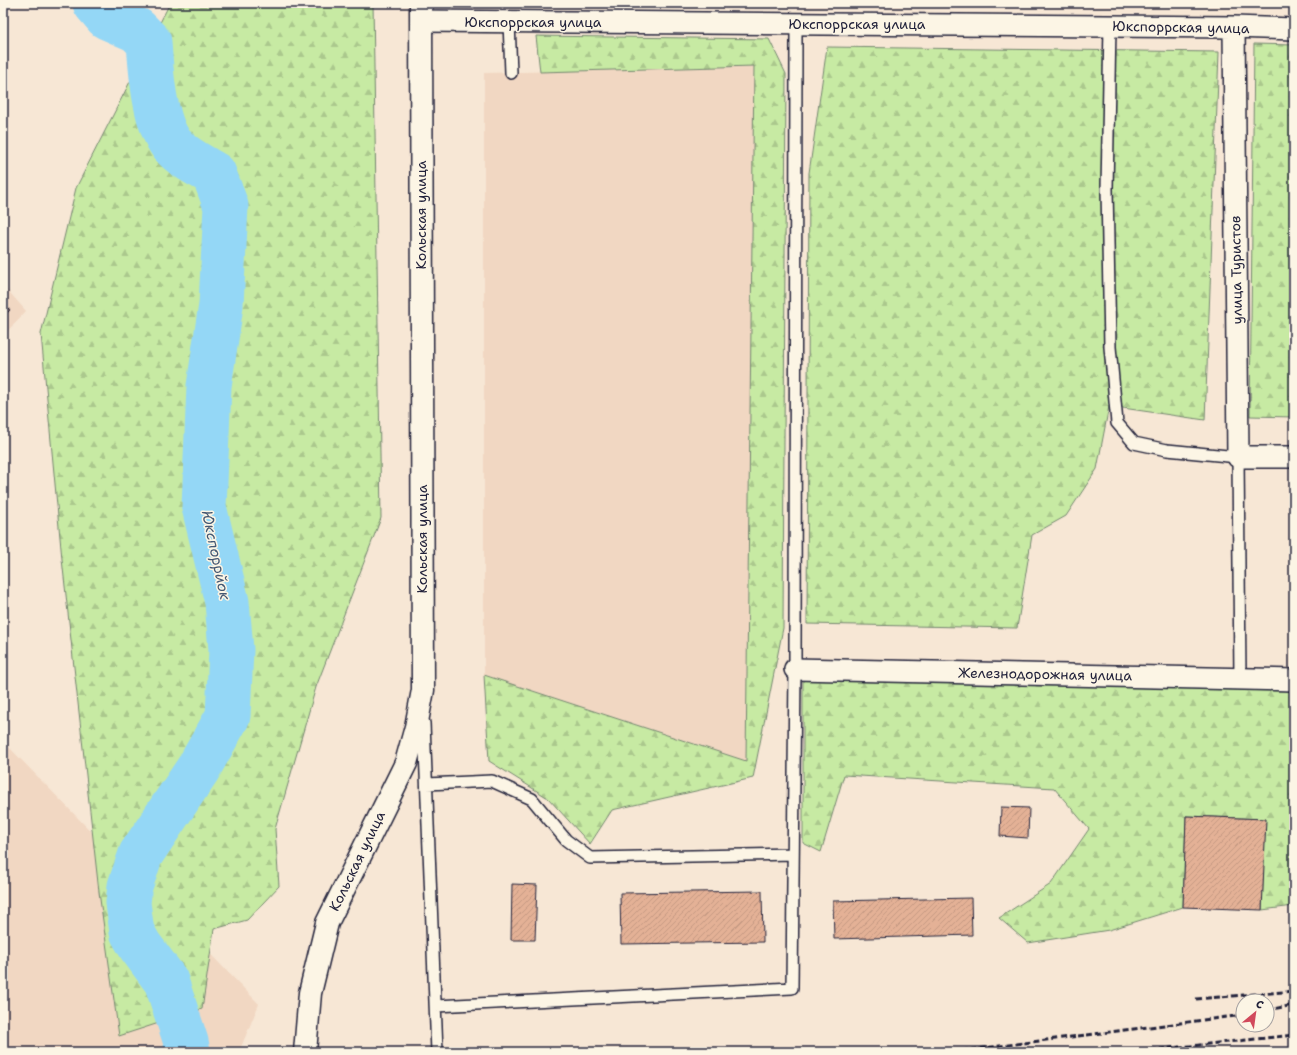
<svg xmlns="http://www.w3.org/2000/svg" width="1297" height="1055" viewBox="0 0 1297 1055" font-family="'Shantell Sans',sans-serif">
	<defs>
		<pattern id="forest-firs" width="22" height="20" patternUnits="userSpaceOnUse"><rect width="22" height="20" fill="#c7eaa3"/><path d="M5 1l3.5 6h-7zM16 11l3.5 6h-7z" fill="#abc88d"/></pattern>
		<pattern id="building-hatch" width="6" height="6" patternUnits="userSpaceOnUse"><rect width="6" height="6" fill="#e4b196"/><path d="M-1 1l2-2M0 6l6-6M5 7l2-2" fill="none" stroke="#c39882"/></pattern>
	</defs>
	<rect width="100%" height="100%" fill="#f7e7d5"/>
	<filter id="ink" filterUnits="userSpaceOnUse"><feTurbulence type="fractalNoise" baseFrequency=".025" numOctaves="2"/><feDisplacementMap in="SourceGraphic" scale="8" xChannelSelector="R" yChannelSelector="G"/><feConvolveMatrix kernelMatrix="1 2 1 2 8 2 1 2 1" color-interpolation-filters="sRGB"/></filter>
	<g filter="url(#ink)">
		<path fill="#f1d7c2" d="M754,66L746,761L484,675V73Z
			M3,285L26,311L3,336Z
			M3,741L259,1004L239,1052H3Z"/>
		<path fill="url(#forest-firs)" stroke="#74866f" d="M170,3H373L381,518L316,687L275,829L279,886L247,920L214,929L202,1009L119,1036L99,892L62,559L41,334L76,188Z
			M536,36L769,39L786,74L783,628L753,778L612,810L590,844L548,798L489,761L484,675L746,761L754,66L540,72Z
			M1254,44L1294,45V417L1250,416Z
			M827,47L1219,52L1205,420L1109,406L1097,469L1066,516L1032,535L1017,628L807,624L809,173Z
			M803,679L1294,691V906L1262,910L1265,819L1186,816L1183,907L1109,930L1028,943L999,918L1051,884L1089,829L1054,788L844,775L821,852L803,843Z"/>
		<g fill="none" stroke-linecap="round" stroke-linejoin="round">
			<path stroke="#94d7f6" stroke-width="45" d="M95,3L107,17L137,30L149,42C151,70 154,124 173,146C184,158 201,166 214,174L226,206L221,305L209,386L204,507L227,602L231,650L228,716L198,769L141,854L130,886L128,903L132,932L140,946L166,981L186,1042L188,1052"/>
		</g>
		<path fill="url(#building-hatch)" stroke="#22223b" d="M3,302L10,310L3,317Z
			M1001,807L1029,808L1028,838L1000,836Z
			M1186,816L1266,819L1262,910L1183,907Z
			M512,884L537,885L535,940H511Z
			M762,891L763,942L621,944L620,893Z
			M971,898L972,935L834,939L833,901Z"/>
		<g fill="none" stroke-linecap="round" stroke-linejoin="round">
			<g stroke="#22223b" stroke-width="14">
				<path id="service" d="M509,22L511,73
					M1110,26L1107,189L1110,347L1117,423L1134,443L1167,450L1238,457L1240,678
					M424,723L437,1052
					M427,784L492,781L532,799L566,840L590,858L793,854
					M436,1006L792,988L795,669L796,24"/>
			</g>
			<g stroke="#22223b" stroke-width="24">
				<path id="minor" d="M421,21L1234,27L1294,29
					M1234,27L1238,457H1294
					M795,669L1294,680"/>
			</g>
			<g stroke="#22223b" stroke-width="25">
				<path id="tertiary" d="M305,1052L310,993L327,923L406,763L416,727L423,690L421,3"/>
			</g>
			<use href="#service" stroke="#fcf5e5" stroke-width="11"/>
			<use href="#minor" stroke="#fcf5e5" stroke-width="21"/>
			<use href="#tertiary" stroke="#fcf5e5" stroke-width="22"/>
			<path stroke="#22223b" stroke-width="3" stroke-dasharray="6 3" stroke-linecap="butt" d="M1196,999L1294,991
				M1267,1010L1294,1005
				M953,1052L1243,1015
				M1133,1052L1294,1035"/>
		</g>
	</g>
	<g text-anchor="middle" dominant-baseline="central" stroke-width="3" stroke-linejoin="round" paint-order="stroke">
		<g font-size="14" fill="#22223b" stroke="#fcf5e5">
			<text x="533" y="22">Юкспоррская улица</text>
			<text x="857" y="24">Юкспоррская улица</text>
			<text transform="translate(1181 27) rotate(1)">Юкспоррская улица</text>
			<text transform="translate(421 215) rotate(-90)">Кольская улица</text>
			<text transform="translate(1236 270) rotate(-91)">улица Туристов</text>
			<text transform="translate(422 539) rotate(-90)">Кольская улица</text>
			<text transform="translate(1045 674) rotate(1)">Железнодорожная улица</text>
			<text transform="translate(357 861) rotate(-64)">Кольская улица</text>
		</g>
		<g font-size="15" font-style="italic" fill="#445873" stroke="#fcf5e5">
			<text transform="translate(216 555) rotate(78)">Юкспоррйок</text>
		</g>
	</g>
	<rect width="1297" height="1055" fill="none" stroke="#fcf5e5" stroke-width="16"/>
	<rect x="8" y="8" width="1281" height="1039" fill="none" stroke="#22223b" stroke-width="1.5" filter="url(#ink)"/>
	<g transform="translate(1255 1013) rotate(29)"><circle r="19" fill="#fcf5e5" stroke="#a5a1a1"/>
	<path d="M0-3L7 15L0 10L-7 15Z" fill="#d1495b"/>
	<text y="-6" font-size="11" font-weight="bold" text-anchor="middle" fill="#22223b">С</text>
	</g>
</svg>
